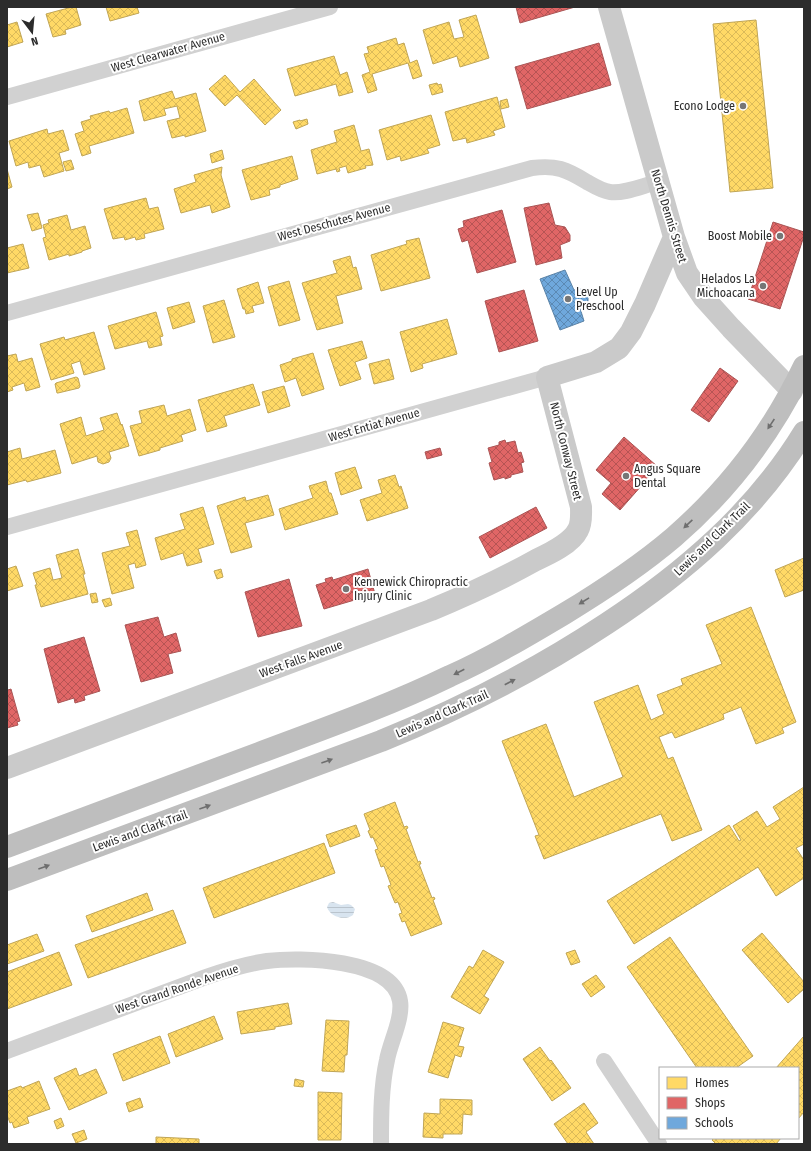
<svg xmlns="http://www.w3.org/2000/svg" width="811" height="1151" viewBox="0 0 811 1151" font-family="'Fira Sans Condensed',sans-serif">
	<defs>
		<pattern id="water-rules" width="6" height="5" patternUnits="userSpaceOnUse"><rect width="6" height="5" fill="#d8e4ef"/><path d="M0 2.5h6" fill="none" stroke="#bac4cd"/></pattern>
		<pattern id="homes-cross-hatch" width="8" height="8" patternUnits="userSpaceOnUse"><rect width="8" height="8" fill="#ffd966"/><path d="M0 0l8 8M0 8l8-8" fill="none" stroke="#dbba59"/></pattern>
		<pattern id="shops-cross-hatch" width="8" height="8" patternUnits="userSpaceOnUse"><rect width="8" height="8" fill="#e06666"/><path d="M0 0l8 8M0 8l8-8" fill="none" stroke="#b65454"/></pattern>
		<pattern id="schools-cross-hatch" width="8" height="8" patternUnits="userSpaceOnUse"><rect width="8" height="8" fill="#6fa8dc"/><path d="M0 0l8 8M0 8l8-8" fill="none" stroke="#5b89b3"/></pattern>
	</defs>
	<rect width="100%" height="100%" fill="#fff"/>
	<path fill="url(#water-rules)" d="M333,902L341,905L348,904L351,905L355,909L353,915C345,921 330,917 327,907L329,903Z"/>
	<path fill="url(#homes-cross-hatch)" stroke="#c0a555" d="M72,7H76L81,25L65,30L66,34L53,37L46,14Z
		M106,7H137L139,13L110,21Z
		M476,15L489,58L460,67L457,56L433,64L423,30L449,22L454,39L464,37L459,20Z
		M756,20L773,188L730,192L713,24Z
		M17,22L23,42L7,47V25Z
		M396,38L398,45L404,43L410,63L417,60L422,76L413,79L408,63L372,74L377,90L368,93L362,75L370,72L364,54L369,53L367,47Z
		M334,56L340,75L347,72L353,92L339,96L336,84L295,96L287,69Z
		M225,75L240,92L254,79L281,110L265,125L237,95L225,106L209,89Z
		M437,83L438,85L441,84L443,92L432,95L429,85Z
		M172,91L175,99L196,93L206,131L185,137V135L172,138L167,121L180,118L177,106L164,109L166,115L144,121L139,101Z
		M497,97L505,127L493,131L495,135L467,143L466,138L453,141L445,112Z
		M507,99L509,107L501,109L500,101Z
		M127,108L134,133L89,146L91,153L82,156L75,134L84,131L81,122L91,119L90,116L109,111L110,113Z
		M431,115L440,145L427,149L429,153L401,161L400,156L387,160L379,130Z
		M307,119L308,124L296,129L293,122L300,120V121Z
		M354,125L361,151L369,149L373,165L365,166L366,168L348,173L346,166L339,168L340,171L337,172L336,169L317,174L311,150L337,142L334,131Z
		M47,129L48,134L63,130L69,150L59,153L64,171L44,177L40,165L29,168L28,162L16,166L9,141Z
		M222,150L224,159L212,163L210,154Z
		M292,156L298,179L280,185V187L269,190L270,195L251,200L242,170Z
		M71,160L74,169L66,171L63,162Z
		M222,167L221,175L230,207L212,213L210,205L181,213L174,189L196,182L194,175Z
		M7,169L12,187L7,189Z
		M146,198L149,209L158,207L164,229L144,234L145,238L136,240L135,237L125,240L124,237L113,239L104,209Z
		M38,213L42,228L32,231L27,215Z
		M67,215L71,230L85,226L91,248L82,251V252L69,256V254L49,260L43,238L46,237L43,225L49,223L48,220Z
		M419,238L430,278L381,291L371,255L407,244L406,241Z
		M23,244L29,268L7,273V248Z
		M350,256L353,268L356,267L362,289L336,296L343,323L317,330L302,283L337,273L333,261Z
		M289,281L300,320L279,326L268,287Z
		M258,282L264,303L252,306L254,312L246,314L245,309H243L237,289Z
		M224,300L235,337L213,343L203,306Z
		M189,302L195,322L173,329L167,308Z
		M156,312L163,336L160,337L162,345L149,348L147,341L115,349L108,326Z
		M447,319L457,354L422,364L423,368L411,372L400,332Z
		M94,332L105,369L84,375L80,361L71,364L74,373L51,380L40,344L64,337L65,340Z
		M362,341L367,358L355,362L361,379L340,386L328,350Z
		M313,353L324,389L302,396L296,378L285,382L280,365L292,361V359Z
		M16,354L18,362L32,358L40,387L26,391L24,383L12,387L13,390L7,392V356Z
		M389,359L394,379L374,384L369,364Z
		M76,377L78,378L80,386L79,388L58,393H57L55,384L56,383Z
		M253,384L260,405L224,416L227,426L207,432L198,400Z
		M284,386L290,406L268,413L262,392Z
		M164,405L167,416L190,409L196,430L181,435L183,441L160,448V450L139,456L130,426L142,423L139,411Z
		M117,413L121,425L122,424L129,446L109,452L111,458L109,462L103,464L98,462L97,456L72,464L60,424L81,417L86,436L104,430L100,418Z
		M20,448L22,459L55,450L61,473L27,482L26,480L7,485V452Z
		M355,467L362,488L341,495L335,473Z
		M395,475L399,487L401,486L408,508L367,521L360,500L382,493L378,480Z
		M326,481L329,493H331L338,514L285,530L279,509L313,498L309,486Z
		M268,495L274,515L245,523L252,547L231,553L217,506L245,497L246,501Z
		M203,507L214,544L198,549L202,562L187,566L183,553L161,560L155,538L185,529L180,514Z
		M137,530L146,565L136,568L135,563L128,565L134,588L112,594L102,553L130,546L126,533Z
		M78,549L85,574H83L88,594L41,607L35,585H37L33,573L50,568L53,580L62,578L56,555Z
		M804,558V590L785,597L775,570Z
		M16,566L23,586L7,591V569Z
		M221,569L223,577L217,579L214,571Z
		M96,593L98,602L92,603L90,594Z
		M110,598L112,605L105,607L102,600Z
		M751,607L796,722L782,728L784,733L756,744L741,707L723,714L724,719L675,738L672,732L659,737L668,759L673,757L702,830L672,841L661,814L544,859L535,836L539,835L502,741L546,724L574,797L623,777L594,702L638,685L651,720L664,714L657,695L683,685L681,679L722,664L706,625Z
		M804,787V844L796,848L804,860V878L776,896L758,867L634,944L607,901L729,825L739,841L741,840L733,826L757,811L767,827L780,819L773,807Z
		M395,802L404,827L407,826L408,828L406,829L418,862L420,861L421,864H419L432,898L434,897L435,899L433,900L442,924L411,936L405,921L402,922L399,914L402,913L398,902L395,903L388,886L391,885L384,866L381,867L375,850L378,849L373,837L371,838L368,831L370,830L364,814Z
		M356,825L360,836L330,847L326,835Z
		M324,843L335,873L214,918L203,888Z
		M147,893L153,910L92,932L86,916Z
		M173,910L186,943L88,978L75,945Z
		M762,933L804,982V989L788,1003L742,950Z
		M37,934L44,951L7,964V945Z
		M670,937L753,1056L736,1068H697L627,967Z
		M483,950L504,962L484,996L489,999L480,1014L451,997L469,966L473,968Z
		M575,950L580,962L571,965L566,953Z
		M59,952L72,985L7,1009V972Z
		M596,975L605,987L591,997L582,984Z
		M288,1003L292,1024L275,1027V1029L241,1034L237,1012Z
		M214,1016L223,1039L176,1057L168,1034Z
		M326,1020L349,1021L347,1055H345L344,1072L322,1071Z
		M443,1022L464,1028L458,1046L464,1047L461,1057L455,1055L448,1078L428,1072Z
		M160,1036L170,1063L123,1081L113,1054Z
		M804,1036V1112L798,1119V1068H776Z
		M540,1047L550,1061L551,1060L571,1088L552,1101L523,1059Z
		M76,1068L79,1076L96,1069L107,1093L69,1110L54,1078Z
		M295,1079L304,1081L303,1087L294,1086Z
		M39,1081L50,1109L27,1117L29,1123L14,1128L12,1122L10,1123L7,1115V1091L21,1086L22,1088Z
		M318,1092L342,1093L341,1140H318Z
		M140,1098L143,1107L129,1112L126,1103Z
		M440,1099L472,1100V1115L463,1114L462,1134H443V1138L423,1137L424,1113L440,1114Z
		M584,1103L598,1123L586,1132L594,1144H568L554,1124Z
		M61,1118L64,1126L57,1129L54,1121Z
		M84,1130L87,1139L76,1143L72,1134Z
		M156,1137L199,1139V1144H156Z
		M714,1138H781L776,1144H716L712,1140Z"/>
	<path fill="url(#shops-cross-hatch)" stroke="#a55" d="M516,7H575L520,23Z
		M599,43L611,85L527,109L515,67Z
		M549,203L555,225L565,227L570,235V241L560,245L562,258L536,265L524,208Z
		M502,210L516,262L477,273L468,240L462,242L458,229L464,227L463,221Z
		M773,222L804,232V236L780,309L748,299Z
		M524,290L538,341L499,352L485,301Z
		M720,368L738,381L709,422L691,410Z
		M624,437L658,467L620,510L602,494L611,483L596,470Z
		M505,440L506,443L515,441L518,453L521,452L524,462L521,463L523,472L511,475V477L505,479V477L494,480L489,463L492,462L488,448L499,445V442Z
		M440,448L442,455L427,459L425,452Z
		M536,507L547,528L490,558L479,537Z
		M368,569L375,594L324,609L316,585L326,582L325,579L332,577L333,580Z
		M289,579L302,626L258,637L245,592Z
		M158,617L164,637L176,633L181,651L168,654L173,673L141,682L125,625Z
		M84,637L100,691L84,696L85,700L75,703L74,698L58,703L44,649Z
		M7,688L8,690L11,689L20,721L17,722L18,725L7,728Z"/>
	<path fill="url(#schools-cross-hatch)" stroke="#5b83a7" d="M565,270L574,290L583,289L588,295V303L580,308L584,321L560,330L540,279Z"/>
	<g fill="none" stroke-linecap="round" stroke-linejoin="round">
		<path stroke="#d1d1d1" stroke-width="16" d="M7,97L330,7
			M7,313L532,168C556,165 566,169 587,182C594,186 602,191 610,192C625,194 644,185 658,182
			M7,527L547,377
			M7,1051L206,977C226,970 246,964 267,961C300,957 393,958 400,1001C403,1018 390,1043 387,1060C381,1087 381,1116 381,1144
			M604,1061L659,1144"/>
		<path stroke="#cacaca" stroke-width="22" d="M609,7L674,237L687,273L704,298L731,328L792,391
			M7,768L431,610C467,595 502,579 536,560C549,554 571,544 578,530C582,523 581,514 581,507L547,377L596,362L619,348L631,332L645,304L674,237"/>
		<path stroke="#bebebe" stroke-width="22" d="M7,847C91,815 175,784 259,753C323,729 388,706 450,676C490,658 527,636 564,614C602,591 640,566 674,537C728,490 773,431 804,366
			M7,880L381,741C460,709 535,671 606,624C684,573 755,512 804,432"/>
	</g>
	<defs><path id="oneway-solid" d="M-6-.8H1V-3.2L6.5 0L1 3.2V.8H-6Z"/></defs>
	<g fill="#6e6e6e">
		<use href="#oneway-solid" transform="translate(771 424) rotate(124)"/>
		<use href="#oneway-solid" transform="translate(688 524) rotate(137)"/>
		<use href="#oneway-solid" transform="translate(584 601) rotate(148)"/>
		<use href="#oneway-solid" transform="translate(459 672) rotate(153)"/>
		<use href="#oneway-solid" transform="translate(510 682) rotate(-28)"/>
		<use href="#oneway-solid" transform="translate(327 761) rotate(-20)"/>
		<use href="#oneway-solid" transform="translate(205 807) rotate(-20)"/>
		<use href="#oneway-solid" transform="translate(44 867) rotate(-20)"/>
	</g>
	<g fill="#767676" stroke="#fff" stroke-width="1.5">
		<circle cx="743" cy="106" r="4"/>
		<circle cx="780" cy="236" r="4"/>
		<circle cx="763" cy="286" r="4"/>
		<circle cx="568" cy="299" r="4"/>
		<circle cx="626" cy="476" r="4"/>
		<circle cx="346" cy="589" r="4"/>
	</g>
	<g text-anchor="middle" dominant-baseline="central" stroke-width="4" stroke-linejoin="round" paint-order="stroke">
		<g font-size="12" fill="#2c2c2c" stroke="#fff">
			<text transform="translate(168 52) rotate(-16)">West Clearwater Avenue</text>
			<text transform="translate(669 216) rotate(73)">North Dennis Street</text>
			<text transform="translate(334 222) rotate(-15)">West Deschutes Avenue</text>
			<text transform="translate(374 425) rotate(-16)">West Entiat Avenue</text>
			<text transform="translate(566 451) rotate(76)">North Conway Street</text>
			<text transform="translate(712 539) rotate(-44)">Lewis and Clark Trail</text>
			<text transform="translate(301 659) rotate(-20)">West Falls Avenue</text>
			<text transform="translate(442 714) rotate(-24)">Lewis and Clark Trail</text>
			<text transform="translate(140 831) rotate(-20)">Lewis and Clark Trail</text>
			<text transform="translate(177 989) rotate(-19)">West Grand Ronde Avenue</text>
		</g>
		<g font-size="12" fill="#2c2c2c" stroke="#fff" text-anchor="end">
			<text x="735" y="106">Econo Lodge</text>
			<text x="772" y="236">Boost Mobile</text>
			<text x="755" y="279">Helados La<tspan x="755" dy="14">Michoacana</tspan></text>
			<text x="576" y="292" text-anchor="start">Level Up<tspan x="576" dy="14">Preschool</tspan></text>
			<text x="634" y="469" text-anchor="start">Angus Square<tspan x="634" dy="14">Dental</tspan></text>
			<text x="354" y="582" text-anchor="start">Kennewick Chiropractic<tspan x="354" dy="14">Injury Clinic</tspan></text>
		</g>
	</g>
	<rect width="811" height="1151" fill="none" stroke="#2c2c2c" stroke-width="16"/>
	<rect x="659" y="1067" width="140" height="72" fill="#ffffff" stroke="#ababab"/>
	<rect x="667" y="1077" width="20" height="12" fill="#ffd966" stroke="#ababab"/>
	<text x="695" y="1087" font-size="12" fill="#2c2c2c">Homes</text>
	<rect x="667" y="1097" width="20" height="12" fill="#e06666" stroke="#ababab"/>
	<text x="695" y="1107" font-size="12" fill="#2c2c2c">Shops</text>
	<rect x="667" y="1117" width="20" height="12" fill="#6fa8dc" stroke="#ababab"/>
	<text x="695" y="1127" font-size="12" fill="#2c2c2c">Schools</text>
	<g transform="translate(32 32) rotate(164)" stroke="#ffffff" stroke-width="3" paint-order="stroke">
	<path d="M0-3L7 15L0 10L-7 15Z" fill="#2c2c2c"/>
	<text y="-6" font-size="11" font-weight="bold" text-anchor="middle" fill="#2c2c2c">N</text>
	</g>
</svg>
